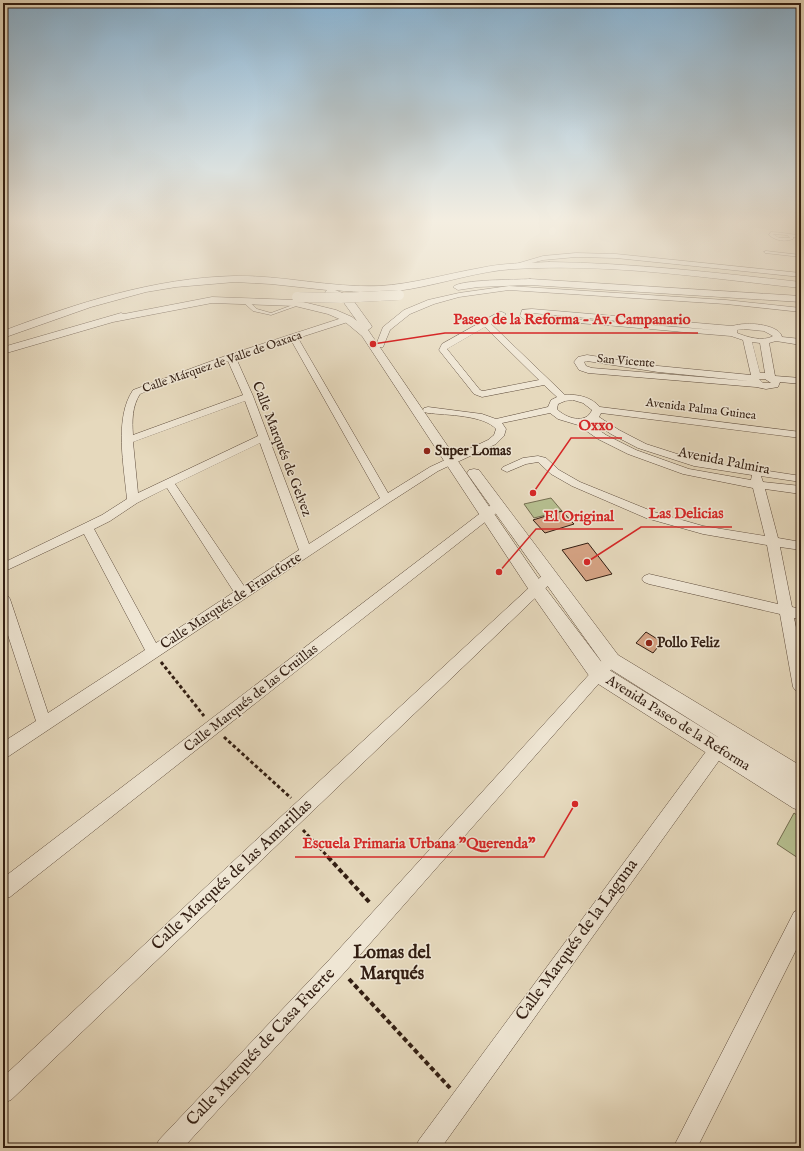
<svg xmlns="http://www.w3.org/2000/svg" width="804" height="1151" viewBox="0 0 804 1151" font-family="'IM FELL English',serif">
	<rect width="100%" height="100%" fill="#e6d9bd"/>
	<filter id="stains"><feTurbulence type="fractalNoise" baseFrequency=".005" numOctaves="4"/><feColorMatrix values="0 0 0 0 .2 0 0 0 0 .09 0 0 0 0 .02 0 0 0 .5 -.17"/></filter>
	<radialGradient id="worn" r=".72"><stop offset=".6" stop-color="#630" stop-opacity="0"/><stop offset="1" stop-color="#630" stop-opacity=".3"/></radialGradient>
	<path fill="#b6bf90" stroke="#746e51" d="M551,498L562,511L534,518L524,504Z
		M794,813L801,818V860L777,844Z"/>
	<path fill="#d5a384" stroke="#321e12" d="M562,511L574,524L545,533L533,520Z
		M588,543L612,574L586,581L562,550Z
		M646,632L662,642L653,653L636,643Z"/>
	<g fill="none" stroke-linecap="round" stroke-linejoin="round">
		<g stroke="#5f4d3d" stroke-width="1">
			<path id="service" d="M771,232C782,232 791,235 801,235V237H793V239C785,242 776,241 769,235ZM773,234L787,235L790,238H779Z
				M766,251L801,255V257L765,253L764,252Z
				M243,300H247L257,309L271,313L298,303L302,304L271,315L253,311L243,302Z"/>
		</g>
		<g stroke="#5f4d3d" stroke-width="1">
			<path id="minor" d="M576,253L616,254L801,273V277L616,258L576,257L543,260L513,268L509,266L543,256Z
				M509,286L726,300L801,308V312L726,304L509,290L459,297L434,304L410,314L390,330L383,347H377L376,345L383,327L404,310L428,300L459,293Z
				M532,309L732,326C736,325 741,324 745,324C755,323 780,326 782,337L801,339V345L776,341L769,343L775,376L801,378V384L780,382L778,387L766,389L756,387L588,373L579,370L574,362L578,357L587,355L658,366L751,375L743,340L731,336C675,332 618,325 561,322C548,322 530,326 520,316L522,310ZM532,313L714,330L561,318H533L528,315ZM744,329L764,331L773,336C763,342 747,337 737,333V330ZM752,342L760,343L765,373H760ZM587,361L658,372L749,381L592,368L586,366L584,362ZM759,379H765L771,383H763Z
				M499,312H502L506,314L491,324L565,395C578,394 591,397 600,407L801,432V438L601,413L599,417L619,430L646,444L696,460L801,476V482L761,476L763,482L801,486V494L765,489L778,538L801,542V550L780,547L792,607L801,609V619L794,618L801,651V693L796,691L793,687L780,614L649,584L644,582L642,579L644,576L649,574L778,604L767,545L703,534L646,518L572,486L551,474L538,462L526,464L507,472L501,469L503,467L523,458L538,456L546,458L559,470L580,482L654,512L703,526L765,536L753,488L683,474L628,454L598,439L578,425L558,419L550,413L502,423L506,429L504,436L496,444L438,471L390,502L9,756L3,758V742L36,721L3,620V594L8,596L10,599L48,713L145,650L84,534L3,572V563L102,515L127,499C124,466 114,418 133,390L228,355L345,317H351L352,319L351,321L298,338L388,493L430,467L488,440L494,435L496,429C484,415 446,415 428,413L424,412L423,410L424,408L428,407L482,414L496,419L548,407L551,400L557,397L544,385L482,397L474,394L439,350L442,344ZM485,327L539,380L483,391L480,390L447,349ZM291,340L380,498L309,544L253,396L236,358ZM228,361L243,395L133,435C132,421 132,406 140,394ZM573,400L583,403L592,410C586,425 565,418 557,409L558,404L565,401ZM245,401L258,436L138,493L133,442ZM593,422L611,434L638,448L694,466L752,475L751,480L689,469L636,450L606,435L589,423ZM260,443L299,550L244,586L175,484ZM167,488L234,592L156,643L94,529L110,521L137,503Z
				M495,504L499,505L501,508L499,511L10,897L3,899V878L491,505Z
				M550,571L555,573L557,576L555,579L11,1100L3,1103V1077L286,812L545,573Z
				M611,654L616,656L618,660L616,664L344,973L183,1148H155L159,1140L330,959L606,656Z
				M722,736L728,738L730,743L728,748L441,1148H415L419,1140L716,738Z
				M801,909V940L697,1148H673L794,912Z"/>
		</g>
		<g stroke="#5f4d3d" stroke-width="1">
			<path id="tertiary" d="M549,262C634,263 717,273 801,282V288C706,278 610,263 514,269C479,271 445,283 410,289C385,293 360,293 335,290L350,296L371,325L372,327L368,330L543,585L606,668L729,744L604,665L469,476L467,473L469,470L474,469L479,470L618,655L801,766V788L798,787L801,789V811L793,808L592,680L531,593L362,336L344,321L328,314L295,306L212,303L113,322L3,354V347L121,313L124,314L212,297L295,300L336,310L352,317L357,321L342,300L326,294L325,292L327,290L271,284L235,282L176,287L146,292L91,307L3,338V331C77,303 154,278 234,276C283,275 330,288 379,286C413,284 446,274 480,268C503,263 526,263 549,262Z
				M530,279L801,296V302L530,285L478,287L458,290L453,287C460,279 517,280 530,279Z"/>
		</g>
		<path stroke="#321e12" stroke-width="3" stroke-dasharray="3.5 2.5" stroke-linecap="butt" d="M161,662L204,716
			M224,737L291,798
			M303,830L329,858"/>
		<path stroke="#321e12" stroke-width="4" stroke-dasharray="5 3" stroke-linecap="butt" d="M328,857L371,904
			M349,979L450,1088"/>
		<use href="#service" fill="#efe6d4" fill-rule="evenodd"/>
		<use href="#minor" fill="#efe6d4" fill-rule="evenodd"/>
		<use href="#tertiary" fill="#efe6d4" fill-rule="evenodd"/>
		<g stroke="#5f4d3d" stroke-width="10" stroke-linecap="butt">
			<path id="tertiary-bridge" d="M297,297L341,298L399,295"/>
		</g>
		<use href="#tertiary-bridge" stroke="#efe6d4" stroke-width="10"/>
	</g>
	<linearGradient id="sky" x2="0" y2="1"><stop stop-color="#89b5d6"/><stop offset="0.58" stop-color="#f4eee1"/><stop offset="1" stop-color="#f4eee1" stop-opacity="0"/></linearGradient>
	<rect width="804" height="381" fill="url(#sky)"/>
	<g fill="#8f2418" stroke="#efe6d4" stroke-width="1.5">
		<circle cx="427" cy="451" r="4"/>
		<circle cx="649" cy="643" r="4"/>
	</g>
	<g text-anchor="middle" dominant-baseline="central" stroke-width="3" stroke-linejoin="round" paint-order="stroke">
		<g font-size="12" fill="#321e12" stroke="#efe6d4">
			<text transform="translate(626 361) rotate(5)">San Vicente</text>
			<text transform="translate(222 362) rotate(-19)">Calle Márquez de Valle de Oaxaca</text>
			<text transform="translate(701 409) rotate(7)">Avenida Palma Guinea</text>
		</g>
		<g font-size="14" fill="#321e12" stroke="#efe6d4">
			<text transform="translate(282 449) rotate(69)">Calle Marqués de Gelvez</text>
			<text transform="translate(724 461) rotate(11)">Avenida Palmira</text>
			<text transform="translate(231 601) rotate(-33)">Calle Marqués de Francforte</text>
			<text transform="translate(251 698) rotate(-38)">Calle Marqués de las Cruillas</text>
			<text transform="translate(678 723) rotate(32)">Avenida Paseo de la Reforma</text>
		</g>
		<g font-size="14" font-weight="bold" fill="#321e12" stroke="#efe6d4" text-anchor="start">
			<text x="435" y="451">Super Lomas</text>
			<text x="657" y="643">Pollo Feliz</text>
		</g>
		<g font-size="17" fill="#321e12" stroke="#efe6d4">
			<text transform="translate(232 875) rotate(-43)">Calle Marqués de las Amarillas</text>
			<text transform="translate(577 940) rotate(-54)">Calle Marqués de la Laguna</text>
			<text transform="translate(261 1047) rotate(-47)">Calle Marqués de Casa Fuerte</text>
		</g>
		<g font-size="18" font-weight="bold" fill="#321e12" stroke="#efe6d4">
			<text x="392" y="953">Lomas del<tspan x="392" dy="21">Marqués</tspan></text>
		</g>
	</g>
	<path fill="none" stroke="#d62828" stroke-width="1.5" d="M373 344L445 333H698M533 493L571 438H622M587 562L641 527H732M499 572L536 529H623M575 804L544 857H295"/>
	<g fill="#d62828" stroke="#efe6d4" stroke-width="1.5">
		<circle cx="373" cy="344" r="4"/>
		<circle cx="533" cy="493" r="4"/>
		<circle cx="587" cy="562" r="4"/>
		<circle cx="499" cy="572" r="4"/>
		<circle cx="575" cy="804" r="4"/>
	</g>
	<g font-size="15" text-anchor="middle" font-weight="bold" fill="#d62828" stroke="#efe6d4" stroke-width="3" stroke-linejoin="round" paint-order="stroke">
		<text x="572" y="324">Paseo de la Reforma - Av. Campanario</text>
		<text x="596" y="430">Oxxo</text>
		<text x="686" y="518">Las Delicias</text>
		<text x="579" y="521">El Original</text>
		<text x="419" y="848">Escuela Primaria Urbana "Querenda"</text>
	</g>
	<rect width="804" height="1151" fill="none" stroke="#e6d9bd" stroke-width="16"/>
	<rect x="4" y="4" width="796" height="1143" fill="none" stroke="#321e12" stroke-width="2"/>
	<rect x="8" y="8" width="788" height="1135" fill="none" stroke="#321e12"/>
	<rect width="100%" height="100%" filter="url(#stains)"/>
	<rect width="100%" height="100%" fill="url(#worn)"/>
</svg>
